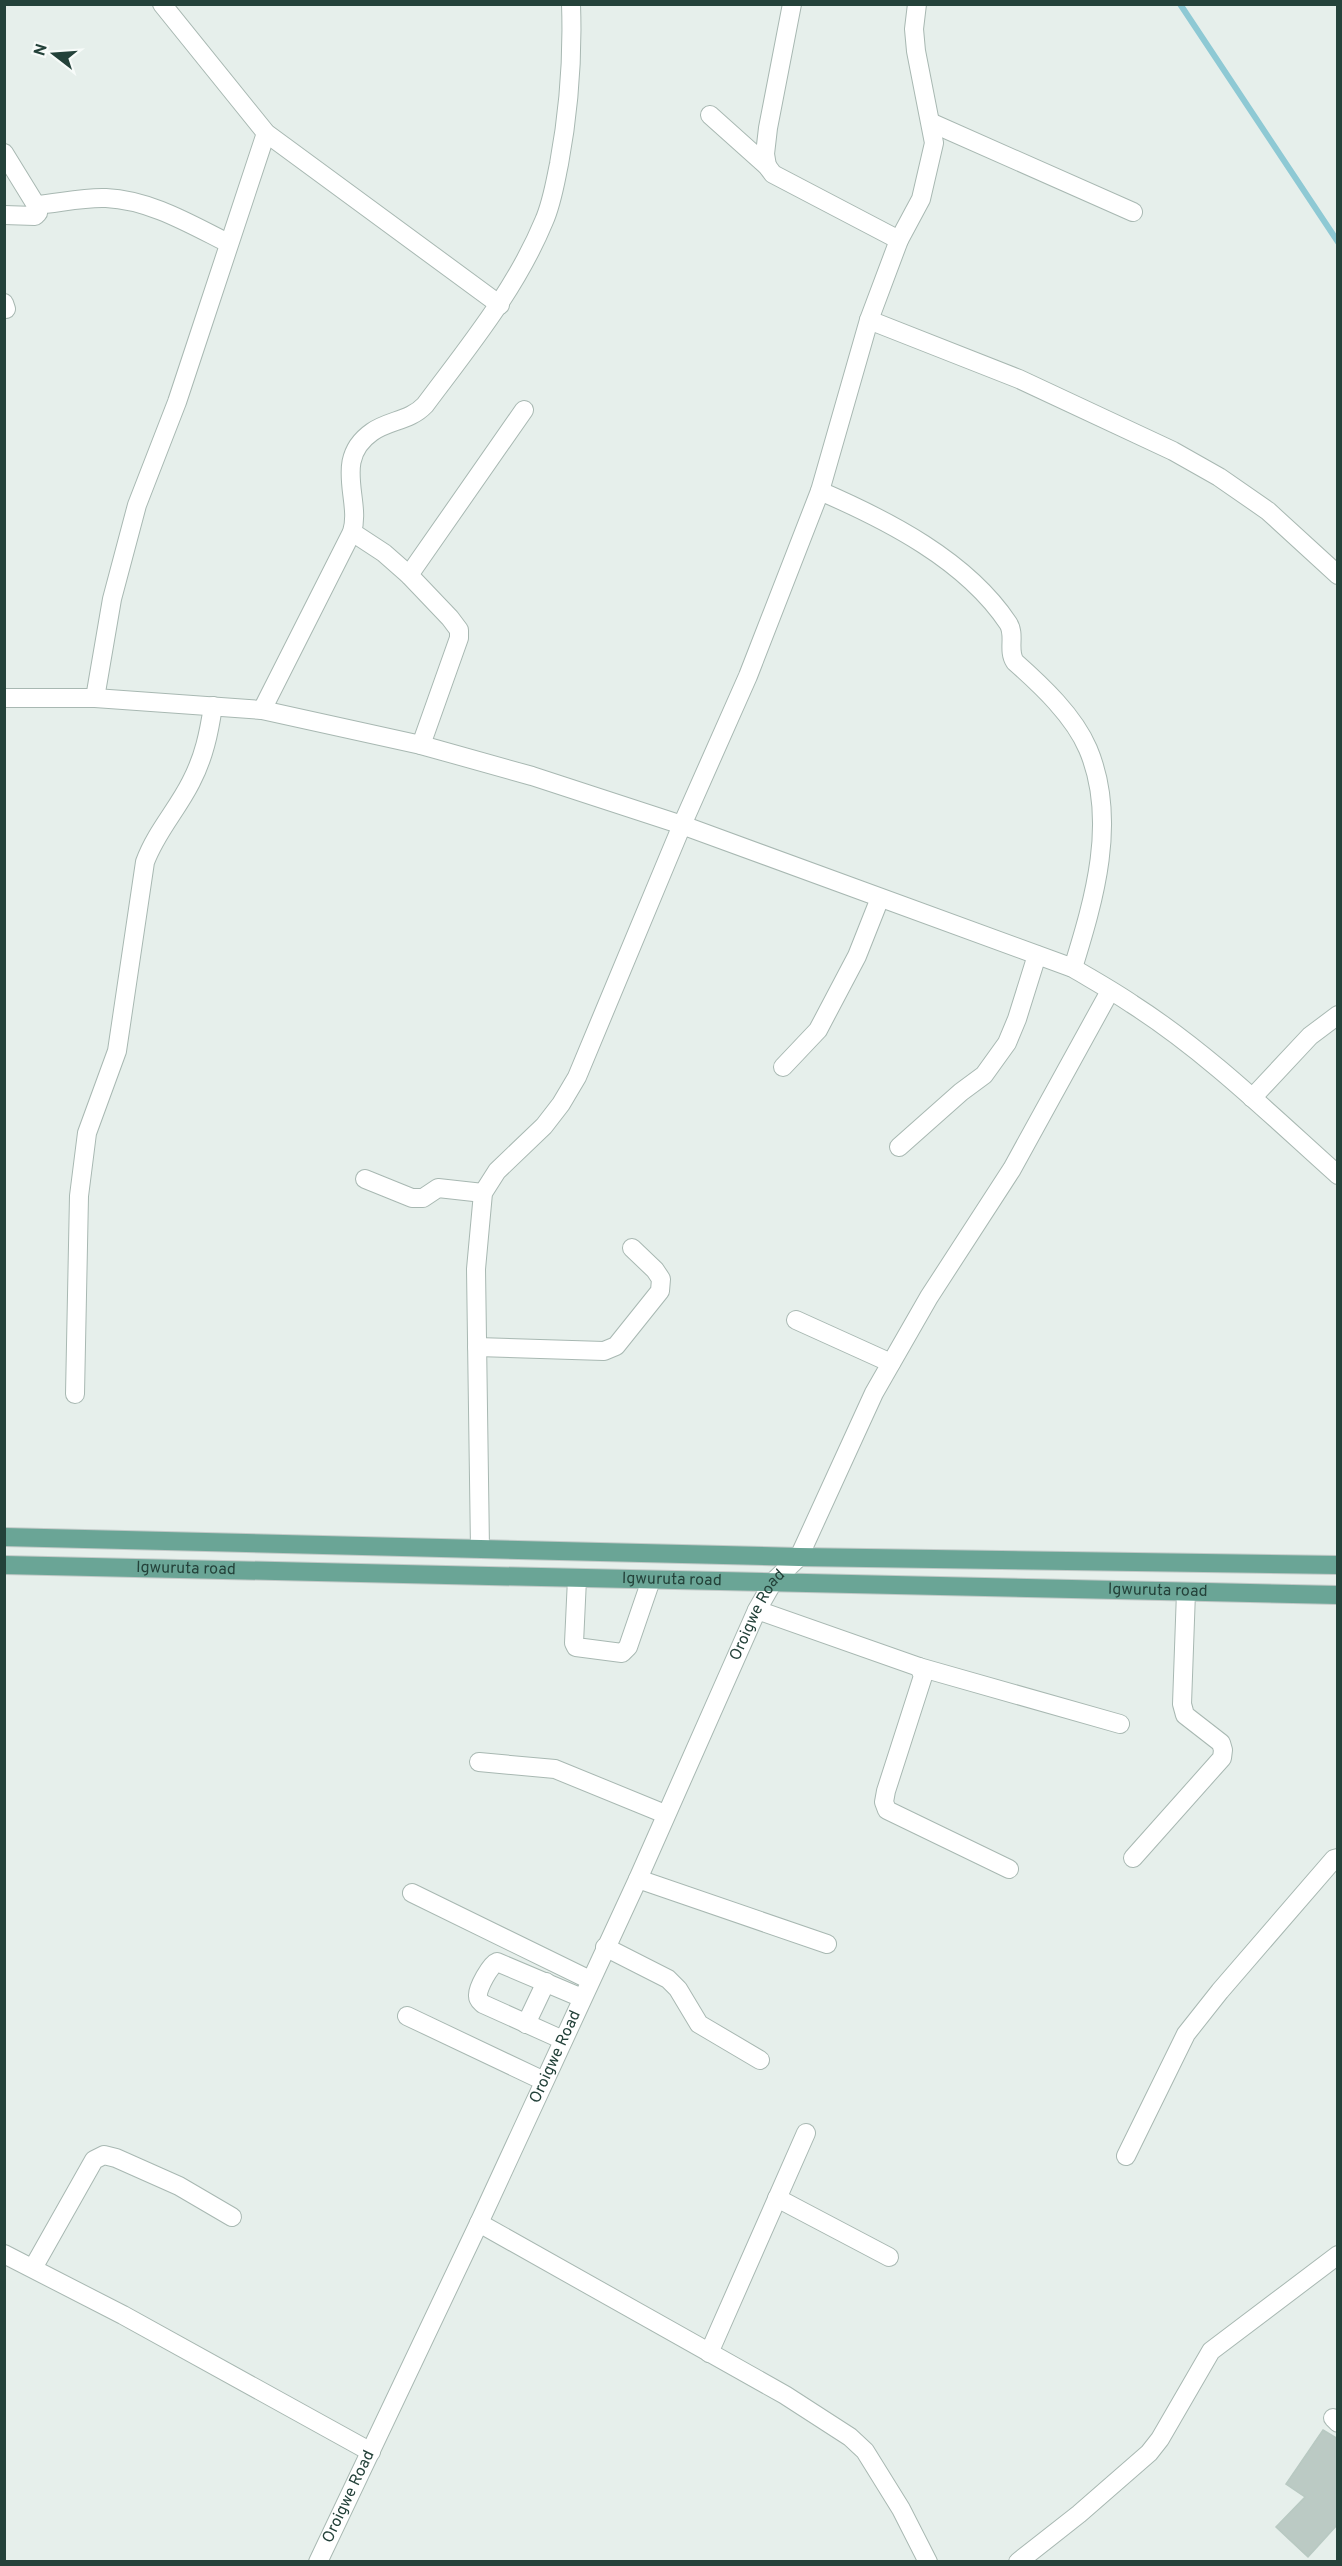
<svg xmlns="http://www.w3.org/2000/svg" width="1342" height="2566" viewBox="0 0 1342 2566" font-family="Overpass,sans-serif">
	<rect width="100%" height="100%" fill="#e6efeb"/>
	<g fill="none" stroke-linecap="round" stroke-linejoin="round">
		<path stroke="#8ec9d4" stroke-width="6" d="M1180,4L1338,242"/>
	</g>
	<path fill="#bbcac4" stroke="#b8c9c2" stroke-width="1.5" d="M1323,2430L1338,2439V2524L1308,2557L1276,2527L1305,2497L1286,2484Z"/>
	<g fill="none" stroke-linecap="round" stroke-linejoin="round">
		<g stroke="#a8b8b2" stroke-width="20">
			<g id="minor">
				<path d="M162,4L266,133L500,305"/>
				<path d="M710,115L767,166L773,174L899,240"/>
				<path d="M932,123L1133,212"/>
				<path d="M4,153L36,205L38,213L35,216L4,215"/>
				<path d="M767,166L765,154L768,128L792,4"/>
				<path d="M36,205C59,203 84,197 106,198C150,200 190,224 228,243"/>
				<path d="M4,303L6,309"/>
				<path d="M869,320L1019,379L1173,451L1219,477L1268,511L1338,575"/>
				<path d="M820,491C887,520 966,560 1008,623C1016,635 1007,650 1015,662C1042,686 1074,716 1088,749C1118,820 1094,900 1073,968"/>
				<path d="M352,532L384,553L409,575L450,618L459,630V638L421,745"/>
				<path d="M409,575L524,410"/>
				<path d="M4,698H95L262,710L421,745L532,776L682,825L1073,968C1093,980 1113,991 1132,1004C1207,1052 1272,1116 1338,1175"/>
				<path d="M95,698L112,599L137,505L177,402L266,133"/>
				<path d="M262,710L352,532C362,500 332,460 372,432C389,420 410,421 425,405C469,346 516,289 544,221C552,203 555,183 559,164C569,110 573,59 571,4"/>
				<path d="M783,1067L818,1030L857,956L880,898"/>
				<path d="M1252,1098L1310,1036L1338,1015"/>
				<path d="M899,1147L961,1092L984,1075L1007,1043L1017,1019L1037,955"/>
				<path d="M365,1179L412,1198H423L438,1188L483,1193"/>
				<path d="M796,1320L891,1363"/>
				<path d="M477,1347L604,1351L616,1346L660,1291L661,1279L655,1270L632,1248"/>
				<path d="M75,1394L79,1196L87,1133L117,1051L145,862C156,832 177,810 191,782C204,757 209,733 213,706"/>
				<path d="M480,1549L476,1269L483,1193L497,1171L544,1126L561,1104L577,1077L682,825L748,676L820,491L869,320L899,240L921,199L934,143L916,51L914,29L917,4"/>
				<path d="M577,1579L574,1643L576,1647L622,1653L628,1647L651,1580"/>
				<path d="M757,1610L919,1667L923,1676L886,1791L884,1802L887,1810L1009,1869"/>
				<path d="M919,1667L1120,1724"/>
				<path d="M479,1762L555,1769L665,1814"/>
				<path d="M1133,1858L1222,1758L1223,1750L1221,1743L1185,1715L1182,1704L1186,1592"/>
				<path d="M638,1879L827,1944"/>
				<path d="M412,1893L590,1980"/>
				<path d="M605,1947L668,1979L678,1989L699,2024L760,2060"/>
				<path d="M407,2016L544,2081"/>
				<path d="M526,2024L546,1982"/>
				<path d="M563,2040L483,2004C480,2001 478,2000 478,1996C477,1988 491,1964 497,1962L582,1998"/>
				<path d="M1126,2156L1186,2034L1220,1991L1334,1859L1338,1858"/>
				<path d="M777,2198L889,2257"/>
				<path d="M479,2223L785,2395L850,2437L865,2451L901,2509L928,2562"/>
				<path d="M4,2254L123,2315L371,2452"/>
				<path d="M33,2268L94,2160L104,2155L116,2158L179,2186L232,2217"/>
				<path d="M709,2353L806,2133"/>
				<path d="M1333,2418L1338,2423"/>
				<path id="s1" d="M318,2562L479,2223L638,1879L757,1610L773,1582L799,1557L874,1393L929,1297L1012,1169L1110,991"/>
				<path d="M1018,2562L1079,2514L1149,2453L1160,2439L1211,2351L1338,2255"/>
			</g>
		</g>
		<g stroke="#c2cac8" stroke-width="20">
			<g id="major">
				<path d="M4,1537L799,1557L1338,1565"/>
				<path id="s2" d="M4,1565L1338,1595"/>
			</g>
		</g>
		<use href="#minor" stroke="#fff" stroke-width="18"/>
		<use href="#major" stroke="#6aa596" stroke-width="18"/>
	</g>
	<g text-anchor="middle" dominant-baseline="central" stroke-width="5" stroke-linejoin="round" paint-order="stroke">
		<g font-size="16" fill="#24423a" stroke="#f7fbf9">
			<text stroke="none"><textPath href="#s2" startOffset="182">Igwuruta road</textPath></text>
			<text stroke="none"><textPath href="#s2" startOffset="668">Igwuruta road</textPath></text>
			<text stroke="none"><textPath href="#s2" startOffset="1154">Igwuruta road</textPath></text>
			<text stroke="none"><textPath href="#s1" startOffset="1044">Oroigwe Road</textPath></text>
			<text stroke="none"><textPath href="#s1" startOffset="558">Oroigwe Road</textPath></text>
			<text stroke="none"><textPath href="#s1" startOffset="72">Oroigwe Road</textPath></text>
		</g>
	</g>
	<rect width="1342" height="2566" fill="none" stroke="#24423a" stroke-width="12"/>
	<g transform="translate(54 54) rotate(287)" stroke="#f7fbf9" stroke-width="4.5" paint-order="stroke">
	<path d="M0-4.5L10 22L0 15L-10 22Z" fill="#24423a"/>
	<text y="-9" font-size="16" font-weight="bold" text-anchor="middle" fill="#24423a">N</text>
	</g>
</svg>
